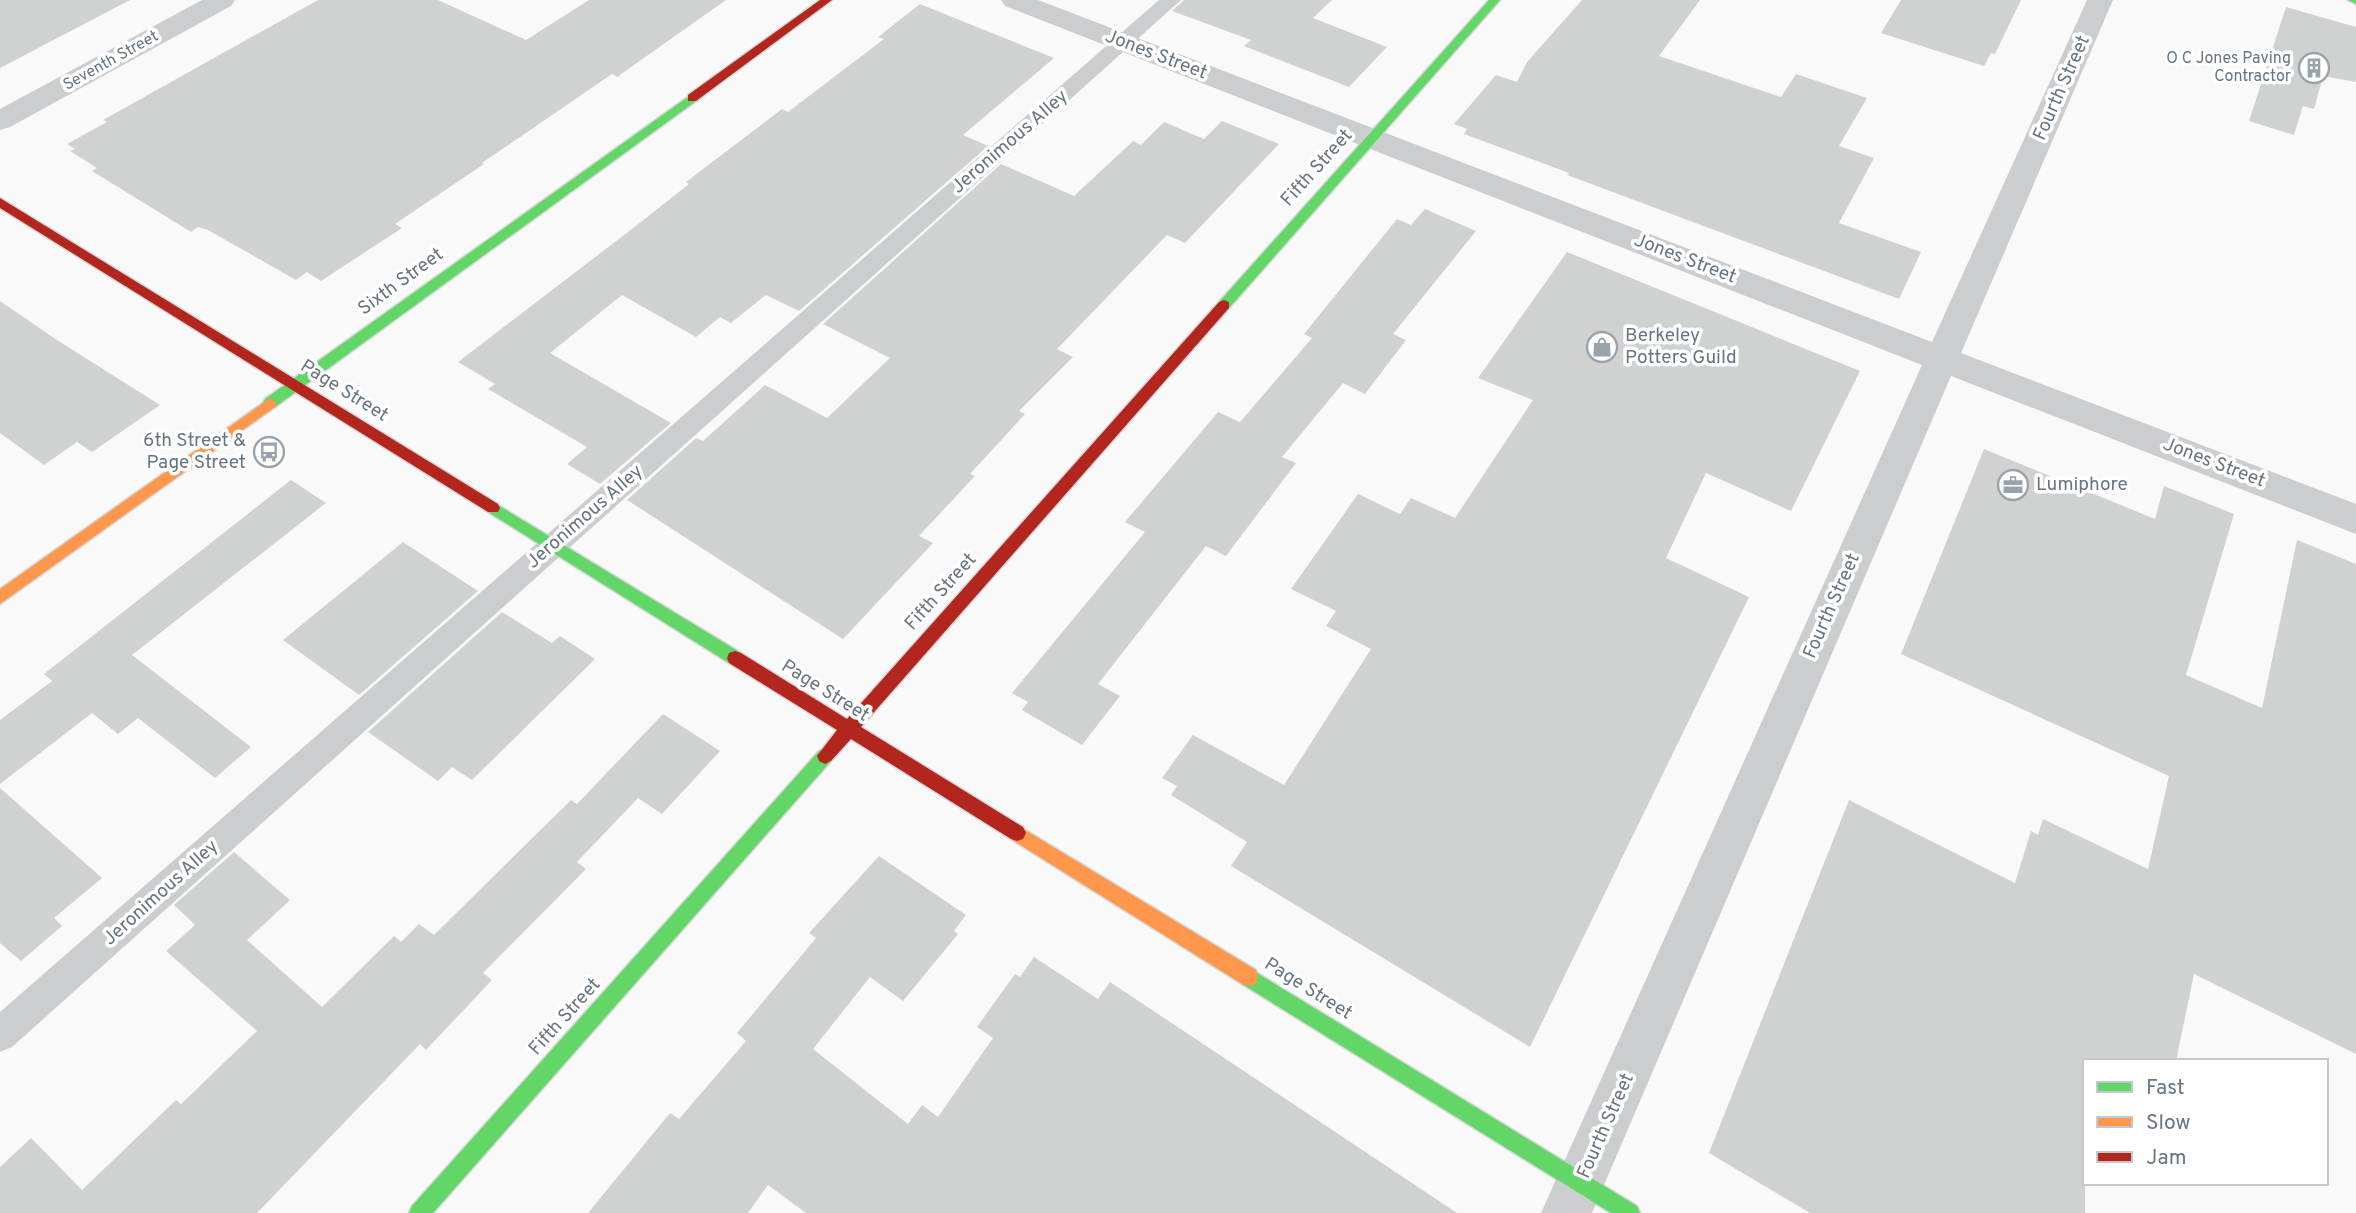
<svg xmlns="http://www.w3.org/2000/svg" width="2356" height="1213" viewBox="0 0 2356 1213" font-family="Overpass,sans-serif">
	<rect width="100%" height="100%" fill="#f9f9f9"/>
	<path fill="#d0d2d2" d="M0,0H130L0,68Z
		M318,0H438L526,40L589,0H726L617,77L612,74L482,163L484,164L395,224L402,228L321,281L307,272L296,280L208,230L198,227L191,232L92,171L97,168L70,151L75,149L67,144L107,122L103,120Z
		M1184,0H1332L1313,18L1387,47L1349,87L1244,46L1251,40L1172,11Z
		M1582,0H1700L1659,56L1781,97L1796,74L1867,98L1839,146L1874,158L1839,223L1921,252L1899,299L1567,175L1569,173L1464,134L1467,129L1454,124L1496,75L1517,82L1527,62Z
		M1901,0H2021L1995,54L1991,53L1984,66L1881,33Z
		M920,4L1054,58L963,135L988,146L799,311L766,295L731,323L720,317L696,337L622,295L550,353L671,423L600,484L567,464L587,447L488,389L495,384L458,362L641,222L689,184L686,182L782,109L788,112L884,39L878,37Z
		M2286,7L2356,27V82L2323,76L2314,109L2303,106L2294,135L2249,121Z
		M1222,121L1279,144L1185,243L1167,235L1057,349L1073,357L1019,411L1025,414L970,474L975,476L919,536L933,543L843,639L627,500L696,438L703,441L765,385L827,418L890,358L823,324L1001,164L1074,196L1133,141L1141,145L1164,122L1204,139Z
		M1425,209L1476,231L1393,334L1406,340L1365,394L1343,383L1282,457L1296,463L1226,556L1206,546L1098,684L1120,696L1082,745L1022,710L1028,702L1012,693L1145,532L1125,522L1218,412L1240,422L1312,338L1304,334L1397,219L1411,225Z
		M1567,252L1860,371L1791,511L1706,473L1666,558L1749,597L1530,1047L1231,866L1247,842L1171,795L1177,786L1162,778L1193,735L1284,785L1371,649L1326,626L1336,611L1291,589L1358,494L1400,514L1411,498L1455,518L1533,400L1478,378Z
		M0,301L57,340L160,405L92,452L77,442L44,465L0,433Z
		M1984,449L2155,519L2164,486L2234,514L2186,675L2262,708L2297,540L2356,564V1054L2194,974L2176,1061H2085V1213H1810L1709,1153L1849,800L2015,883L2031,831L2038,835L2043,819L2148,869L2169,776L1901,654Z
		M291,480L326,503L132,655L251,747L215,778L138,718L118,734L92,713L0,784V720L52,681L44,674Z
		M403,542L478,591L359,695L283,640Z
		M502,612L552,643L560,636L595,659L472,780L452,767L438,781L368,732Z
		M663,714L720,751L662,814L638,798L577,862L586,869L483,973L492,980L426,1050L420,1044L257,1213H0V1167L31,1138L82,1190L176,1100L181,1104L257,1031L166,951L195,925L174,905L234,852L290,900L247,940L322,1007L394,936L401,942L419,924L434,935L571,800L577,804Z
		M0,788L102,878L54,918L62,926L21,961L0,943Z
		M879,856L966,915L954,931L958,934L903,1001L870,977L813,1049L908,1124L922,1105L938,1117L993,1038L977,1027L1015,974L1020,977L1034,957L1098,999L1110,982L1457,1213H806L768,1185L748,1213H588L670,1113L679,1119L746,1041L737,1033L816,938L809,933Z"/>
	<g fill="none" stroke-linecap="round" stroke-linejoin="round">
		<g stroke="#d6d7d8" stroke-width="3">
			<path id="fast" d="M1489,0H1500L1229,308H1219V302Z
				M2348,0H2356V4Z
				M692,94L698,98L696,101L275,407H265L263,403L265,399Z
				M493,502L741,653L743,658L741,663L735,665L729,663L488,512L486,508Z
				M825,748L831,751L833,756L831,761L433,1213H409L412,1206L819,751Z
				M1249,968L1637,1206L1640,1213H1611L1242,984L1240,977L1242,970Z"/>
		</g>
		<g stroke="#d6d7d8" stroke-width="3">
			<path id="slow" d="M270,398L277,403L275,407L0,604V589Z
				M1017,825L1256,970L1258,977L1256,984L1249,986L1242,984L1011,839L1008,833L1011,827Z"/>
		</g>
		<g stroke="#d6d7d8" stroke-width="3">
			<path id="jam" d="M820,0H832L696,101H688V95Z
				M0,198L498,504L500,508L498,512H488L0,208Z
				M1224,300L1229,302V308L861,727L1023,827L1026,833L1023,839L1017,841L1011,839L851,739L831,761L825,764L819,761L817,756L837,730L729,663L727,658L729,653L735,651L741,653L847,719L1219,302Z"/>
		</g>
		<path fill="#cccdce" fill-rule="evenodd" d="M1159,0H1181L12,1047L0,1052V1012Z"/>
		<path fill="#cccdce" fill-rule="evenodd" d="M202,0H235L231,6L10,127L0,130V109Z
			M1001,0H1038L1932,342L2087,0H2113L1961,353L2356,504V534L1951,376L1592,1213H1541L1922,365L1005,6Z"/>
		<use href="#fast" fill="#63d668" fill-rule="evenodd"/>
		<use href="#slow" fill="#ff974d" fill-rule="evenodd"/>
		<use href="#jam" fill="#b3261e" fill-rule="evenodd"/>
	</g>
	<defs>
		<g id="building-ring" transform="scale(1.575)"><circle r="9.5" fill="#fff" stroke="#99a3ab" stroke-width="1.5"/><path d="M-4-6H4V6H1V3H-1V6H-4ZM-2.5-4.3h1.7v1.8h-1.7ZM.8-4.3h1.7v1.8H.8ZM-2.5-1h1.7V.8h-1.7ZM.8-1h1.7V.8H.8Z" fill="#99a3ab"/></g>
		<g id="shop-ring" transform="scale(1.575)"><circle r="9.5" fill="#fff" stroke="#99a3ab" stroke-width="1.5"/><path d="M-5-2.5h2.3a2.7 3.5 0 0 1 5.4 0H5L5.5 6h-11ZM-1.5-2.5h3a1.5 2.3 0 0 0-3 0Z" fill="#99a3ab"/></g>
		<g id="bus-ring" transform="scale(1.575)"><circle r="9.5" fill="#fff" stroke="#99a3ab" stroke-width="1.5"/><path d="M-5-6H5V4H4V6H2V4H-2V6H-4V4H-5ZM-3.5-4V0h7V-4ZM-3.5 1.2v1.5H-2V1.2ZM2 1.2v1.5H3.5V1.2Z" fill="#99a3ab"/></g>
		<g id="office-ring" transform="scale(1.575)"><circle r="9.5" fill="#fff" stroke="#99a3ab" stroke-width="1.5"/><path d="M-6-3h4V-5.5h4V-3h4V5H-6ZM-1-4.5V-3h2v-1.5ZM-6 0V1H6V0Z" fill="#99a3ab"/></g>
	</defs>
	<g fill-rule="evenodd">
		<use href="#building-ring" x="2314" y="68"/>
		<use href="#shop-ring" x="1602" y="347"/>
		<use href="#bus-ring" x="269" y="452"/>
		<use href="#office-ring" x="2013" y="485"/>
	</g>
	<g text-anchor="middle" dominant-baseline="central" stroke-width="7" stroke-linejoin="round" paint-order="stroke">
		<g font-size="16" fill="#667581" stroke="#fff" text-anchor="end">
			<text x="2291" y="59">O C Jones Paving<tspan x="2291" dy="18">Contractor</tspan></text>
		</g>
		<g font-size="16" fill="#667581" stroke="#fff">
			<text transform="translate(111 61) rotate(-29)">Seventh Street</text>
		</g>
		<g font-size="19" fill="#667581" stroke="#fff">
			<text transform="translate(1156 55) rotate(21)">Jones Street</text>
			<text transform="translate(2062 88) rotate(-66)">Fourth Street</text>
			<text transform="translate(1010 142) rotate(-41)">Jeronimous Alley</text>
			<text transform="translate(1317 168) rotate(-48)">Fifth Street</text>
			<text transform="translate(1685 259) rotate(21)">Jones Street</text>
			<text transform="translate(401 282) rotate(-36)">Sixth Street</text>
			<text transform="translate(344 391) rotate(32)">Page Street</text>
			<text transform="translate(2214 463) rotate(21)">Jones Street</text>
			<text transform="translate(585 517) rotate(-41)">Jeronimous Alley</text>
			<text transform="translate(941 592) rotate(-48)">Fifth Street</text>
			<text transform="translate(1832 606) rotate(-66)">Fourth Street</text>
			<text transform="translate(825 691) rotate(32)">Page Street</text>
			<text transform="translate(161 893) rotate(-42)">Jeronimous Alley</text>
			<text transform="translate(1308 989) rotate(32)">Page Street</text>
			<text transform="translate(565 1017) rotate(-48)">Fifth Street</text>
			<text transform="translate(1606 1126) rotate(-66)">Fourth Street</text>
		</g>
		<g font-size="19" fill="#667581" stroke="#fff" text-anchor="start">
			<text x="1625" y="336">Berkeley<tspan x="1625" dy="22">Potters Guild</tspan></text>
			<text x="246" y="441" text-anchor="end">6th Street &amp;<tspan x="246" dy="22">Page Street</tspan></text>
			<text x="2036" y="485">Lumiphore</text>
		</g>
	</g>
	<rect x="2083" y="1059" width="245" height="126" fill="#ffffff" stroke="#c2c8cd" stroke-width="2"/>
	<rect x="2097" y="1082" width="35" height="10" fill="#63d668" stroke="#c2c8cd" stroke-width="2"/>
	<text x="2146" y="1094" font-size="21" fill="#667581">Fast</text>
	<rect x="2097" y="1117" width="35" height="10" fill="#ff974d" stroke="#c2c8cd" stroke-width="2"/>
	<text x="2146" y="1129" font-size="21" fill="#667581">Slow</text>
	<rect x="2097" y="1152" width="35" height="10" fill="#b3261e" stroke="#c2c8cd" stroke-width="2"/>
	<text x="2146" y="1164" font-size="21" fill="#667581">Jam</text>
</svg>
